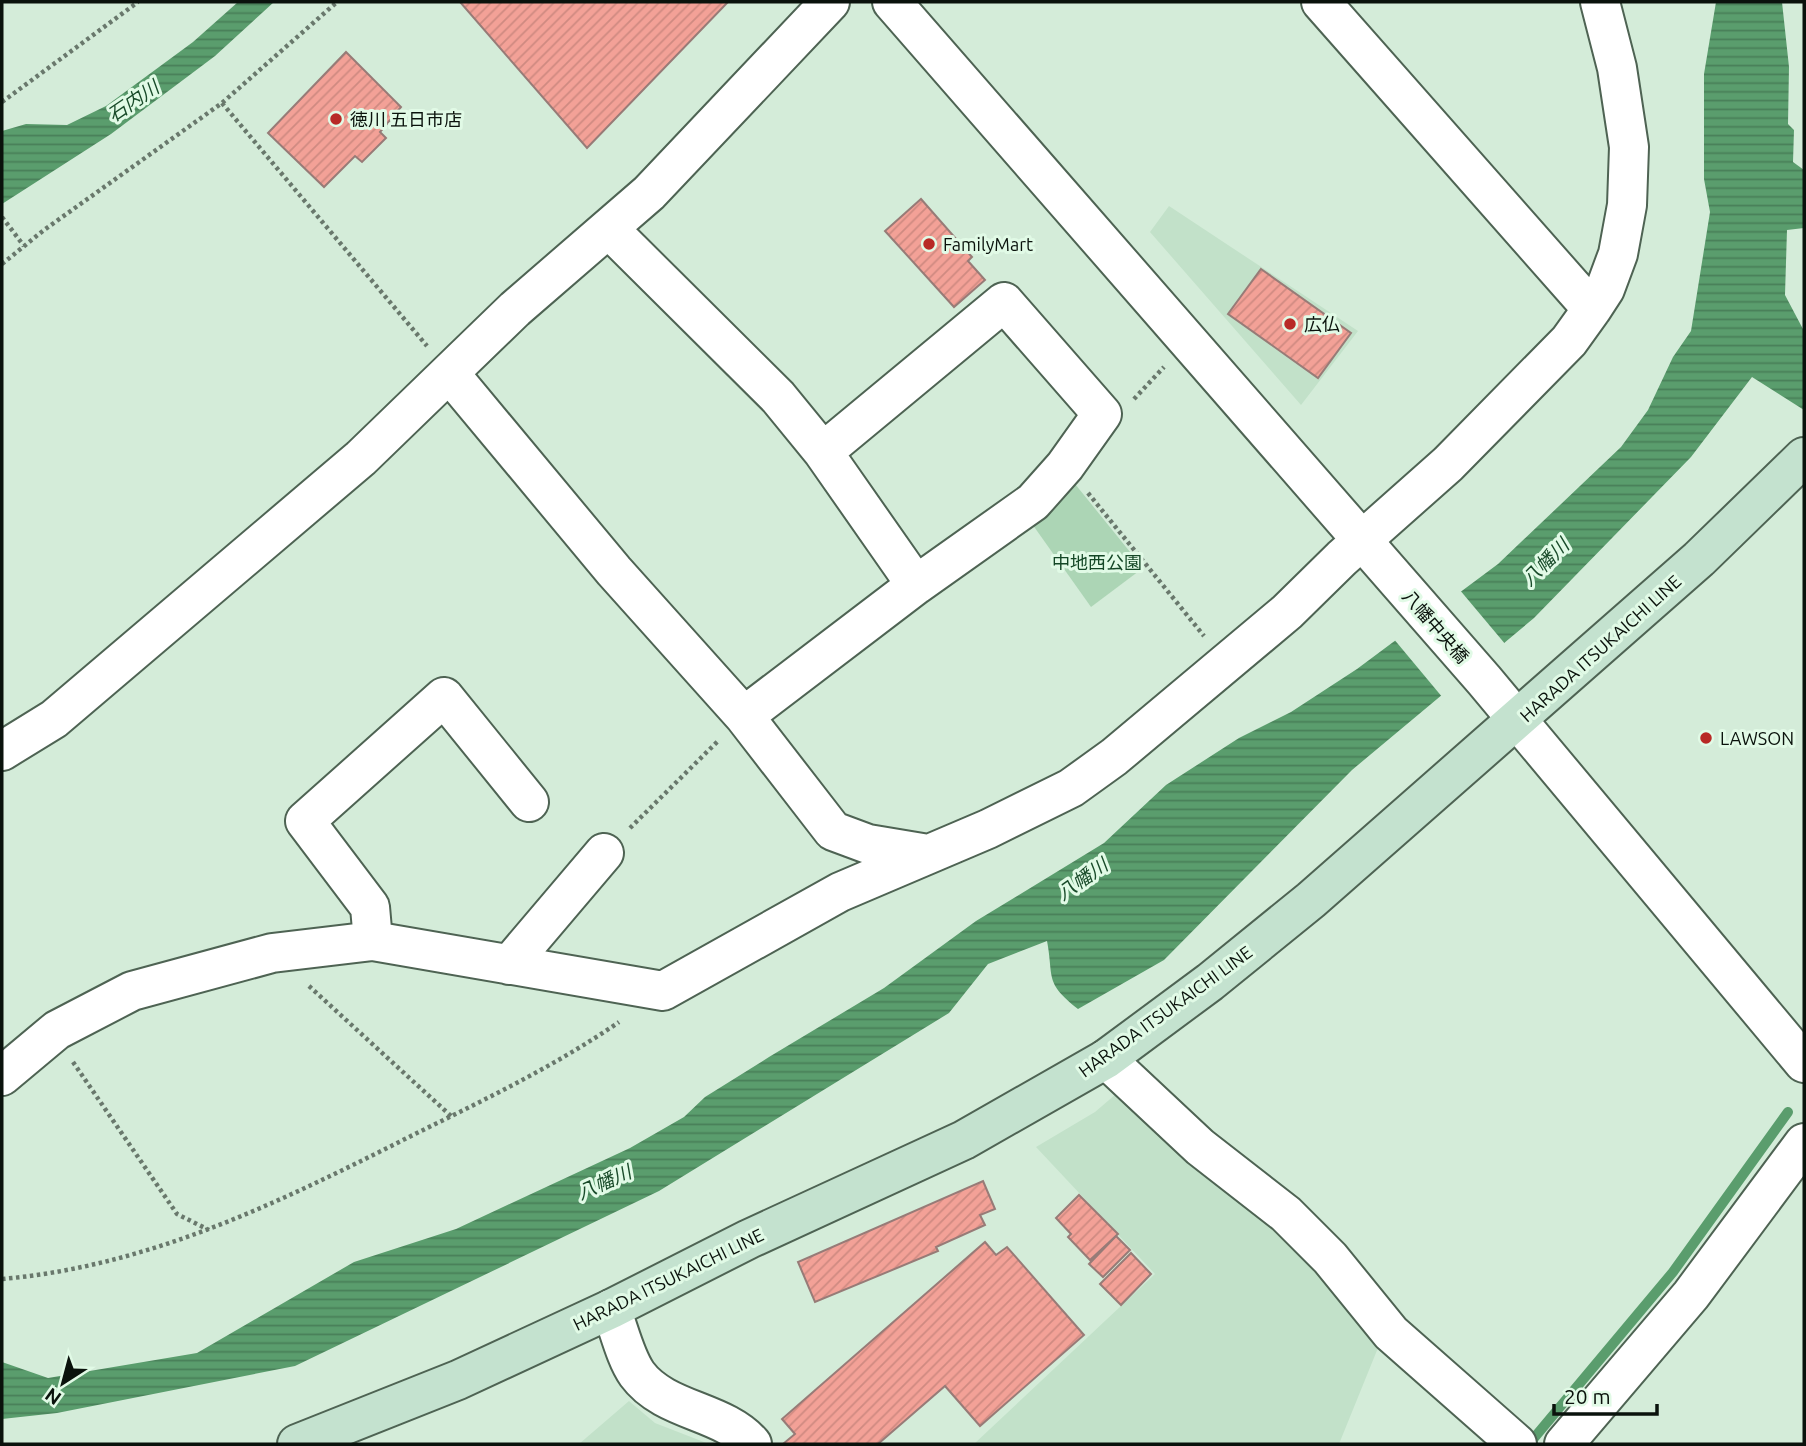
<svg xmlns="http://www.w3.org/2000/svg" width="1806" height="1446" viewBox="0 0 1806 1446" font-family="Ubuntu,'Noto Sans JP',sans-serif">
	<defs>
		<pattern id="water-rules" width="6" height="5" patternUnits="userSpaceOnUse" patternTransform="scale(1.75)"><rect width="6" height="5" fill="#5a9d6d"/><path d="M0 2.5h6" fill="none" stroke="#497f58"/></pattern>
		<pattern id="building-hatch" width="6" height="6" patternUnits="userSpaceOnUse" patternTransform="scale(1.75)"><rect width="6" height="6" fill="#f3a197"/><path d="M-1 1l2-2M0 6l6-6M5 7l2-2" fill="none" stroke="#cf8a81"/></pattern>
	</defs>
	<rect width="100%" height="100%" fill="#d4ecd9"/>
	<path fill="#c2e1c9" d="M1169,206L1358,331L1301,405L1150,232Z
		M1116,1094L1249,1200L1382,1338L1339,1444H974L1155,1274L1036,1147L1095,1112Z
		M629,1401L655,1423L709,1444H579Z"/>
	<path fill="#acd5b5" d="M1071,479L1143,568L1091,607L1030,521Z"/>
	<path fill="url(#water-rules)" d="M238,2H274L215,56L111,134L2,204V131L26,124L67,125L106,106L193,42Z
		M1716,2H1782L1789,67L1788,124L1794,130L1793,162L1804,170V228L1787,230L1785,295L1804,331V410L1752,377L1691,457L1534,618L1352,770L1164,960L1078,1009C1044,982 1054,978 1047,941L988,964L949,1013L659,1191L295,1366L57,1413L2,1419V1362L48,1378L197,1353L354,1262L456,1229L630,1148L684,1117L705,1097L769,1057L884,988L976,921L1104,843L1166,785L1239,738L1291,712L1357,669L1498,564L1621,447L1648,410L1673,357L1691,331L1710,212L1704,179V74Z"/>
	<path fill="#d4ecd9" d="M1459,589L1506,645L1443,698L1393,638Z"/>
	<g fill="none" stroke-linecap="round" stroke-linejoin="round">
		<path stroke="#5a9d6d" stroke-width="10" d="M1529,1444L1673,1272L1788,1112"/>
	</g>
	<path fill="url(#building-hatch)" stroke="#977b77" stroke-width="2" d="M460,2H728L587,148Z
		M346,52L401,107L380,132L386,138L362,162L355,156L324,187L268,133Z
		M921,199L972,257L968,261L985,280L954,307L885,231Z
		M1261,269L1351,333L1318,378L1228,314Z
		M983,1181L995,1209L980,1215L985,1225L936,1247L938,1251L815,1302L798,1262Z
		M1079,1195L1118,1234L1090,1260L1068,1237L1071,1234L1056,1218Z
		M1116,1236L1130,1250L1103,1277L1089,1264Z
		M985,1242L996,1255L1007,1247L1084,1335L980,1426L945,1386L878,1444H783L795,1434L782,1419Z
		M1131,1253L1151,1274L1121,1305L1100,1284Z"/>
	<g fill="none" stroke-linecap="round" stroke-linejoin="round">
		<g stroke="#4e6353" stroke-width="42">
			<path id="minor" d="M1321,2L1592,309
				M609,229L778,397L823,452L916,585
				M450,374L614,571L744,716L833,831L868,844L928,854
				M744,716L916,585L1033,502L1065,466L1102,414L1004,302L823,452
				M373,941L370,907L305,821L444,697L529,802
				M509,965L604,853
				M1106,1059L1200,1147L1286,1214L1330,1258L1391,1333L1517,1444
				M2,1076L57,1030L132,991L272,953L373,941L663,991L840,892L988,829L1071,788L1114,757L1287,612L1342,558L1448,464L1569,341L1592,309L1605,289L1618,254L1627,205L1629,147L1617,68L1600,2
				M1564,1444L1691,1295L1804,1143"/>
		</g>
		<g stroke="#4e6353" stroke-width="42">
			<path id="tertiary" d="M892,2L1484,680L1804,1063
				M2,751L54,719L361,458L515,309L649,193L830,2
				M611,1309C619,1329 625,1357 637,1374C665,1412 723,1410 752,1444"/>
		</g>
		<g stroke="#4e6353" stroke-width="42">
			<path id="secondary" d="M297,1444L458,1380L611,1309L749,1239L964,1140L1106,1059L1210,982L1311,900L1699,559L1804,457"/>
		</g>
		<path stroke="#69786c" stroke-width="4.5" stroke-dasharray="3.5 3.5" stroke-linecap="butt" d="M2,102L138,2
			M222,103L427,346
			M2,217L24,246
			M2,264L44,230L222,103L337,2
			M1134,399L1164,367
			M1088,493L1204,636
			M630,828L718,741
			M309,986L451,1116
			M73,1062L177,1214L209,1230
			M2,1279C151,1266 282,1201 415,1134C484,1100 555,1066 619,1022"/>
		<use href="#minor" stroke="#fff" stroke-width="38"/>
		<use href="#tertiary" stroke="#fff" stroke-width="38"/>
		<use href="#secondary" stroke="#c4e2cf" stroke-width="38"/>
	</g>
	<g fill="#b82926" stroke="#e1fae6" stroke-width="2.5">
		<circle cx="336" cy="119" r="7"/>
		<circle cx="929" cy="244" r="7"/>
		<circle cx="1290" cy="324" r="7"/>
		<circle cx="1706" cy="738" r="7"/>
	</g>
	<g text-anchor="middle" dominant-baseline="central" stroke-width="6" stroke-linejoin="round" paint-order="stroke">
		<g font-size="18" fill="#0a120c" stroke="#e1fae6" text-anchor="start">
			<text x="350" y="119">徳川 五日市店</text>
			<text x="943" y="244">FamilyMart</text>
			<text x="1304" y="324">広仏</text>
			<text x="1720" y="738">LAWSON</text>
		</g>
		<g font-size="18" fill="#144726" stroke="#e1fae6">
			<text x="1097" y="562">中地西公園</text>
		</g>
		<g font-size="18" fill="#0a120c" stroke="#e1fae6">
			<text transform="translate(1436 626) rotate(49)">八幡中央橋</text>
			<text transform="translate(1600 648) rotate(-42)">HARADA ITSUKAICHI LINE</text>
			<text transform="translate(1165 1011) rotate(-36)">HARADA ITSUKAICHI LINE</text>
			<text transform="translate(668 1279) rotate(-26)">HARADA ITSUKAICHI LINE</text>
		</g>
		<g font-size="19" font-style="italic" fill="#194b2a" stroke="#e1fae6">
			<text transform="translate(133 101) rotate(-34)">石内川</text>
			<text transform="translate(1545 562) rotate(-45)">八幡川</text>
			<text transform="translate(1082 879) rotate(-35)">八幡川</text>
			<text transform="translate(604 1182) rotate(-24)">八幡川</text>
		</g>
	</g>
	<rect width="1806" height="1446" fill="none" stroke="#0a120c" stroke-width="7"/>
	<g transform="translate(63 1383) rotate(216)" stroke="#e1fae6" stroke-width="5" paint-order="stroke">
	<path d="M0-5L12 26L0 18L-12 26Z" fill="#0a120c"/>
	<text y="-10" font-size="19" font-weight="bold" text-anchor="middle" fill="#0a120c">N</text>
	</g>
	<path d="M1554 1404v10h103v-10" fill="none" stroke="#0a120c" stroke-width="3.5"/>
	<text x="1564" y="1404" font-size="21" fill="#0a120c" stroke="#e1fae6" stroke-width="5" paint-order="stroke">20 m</text>
</svg>
